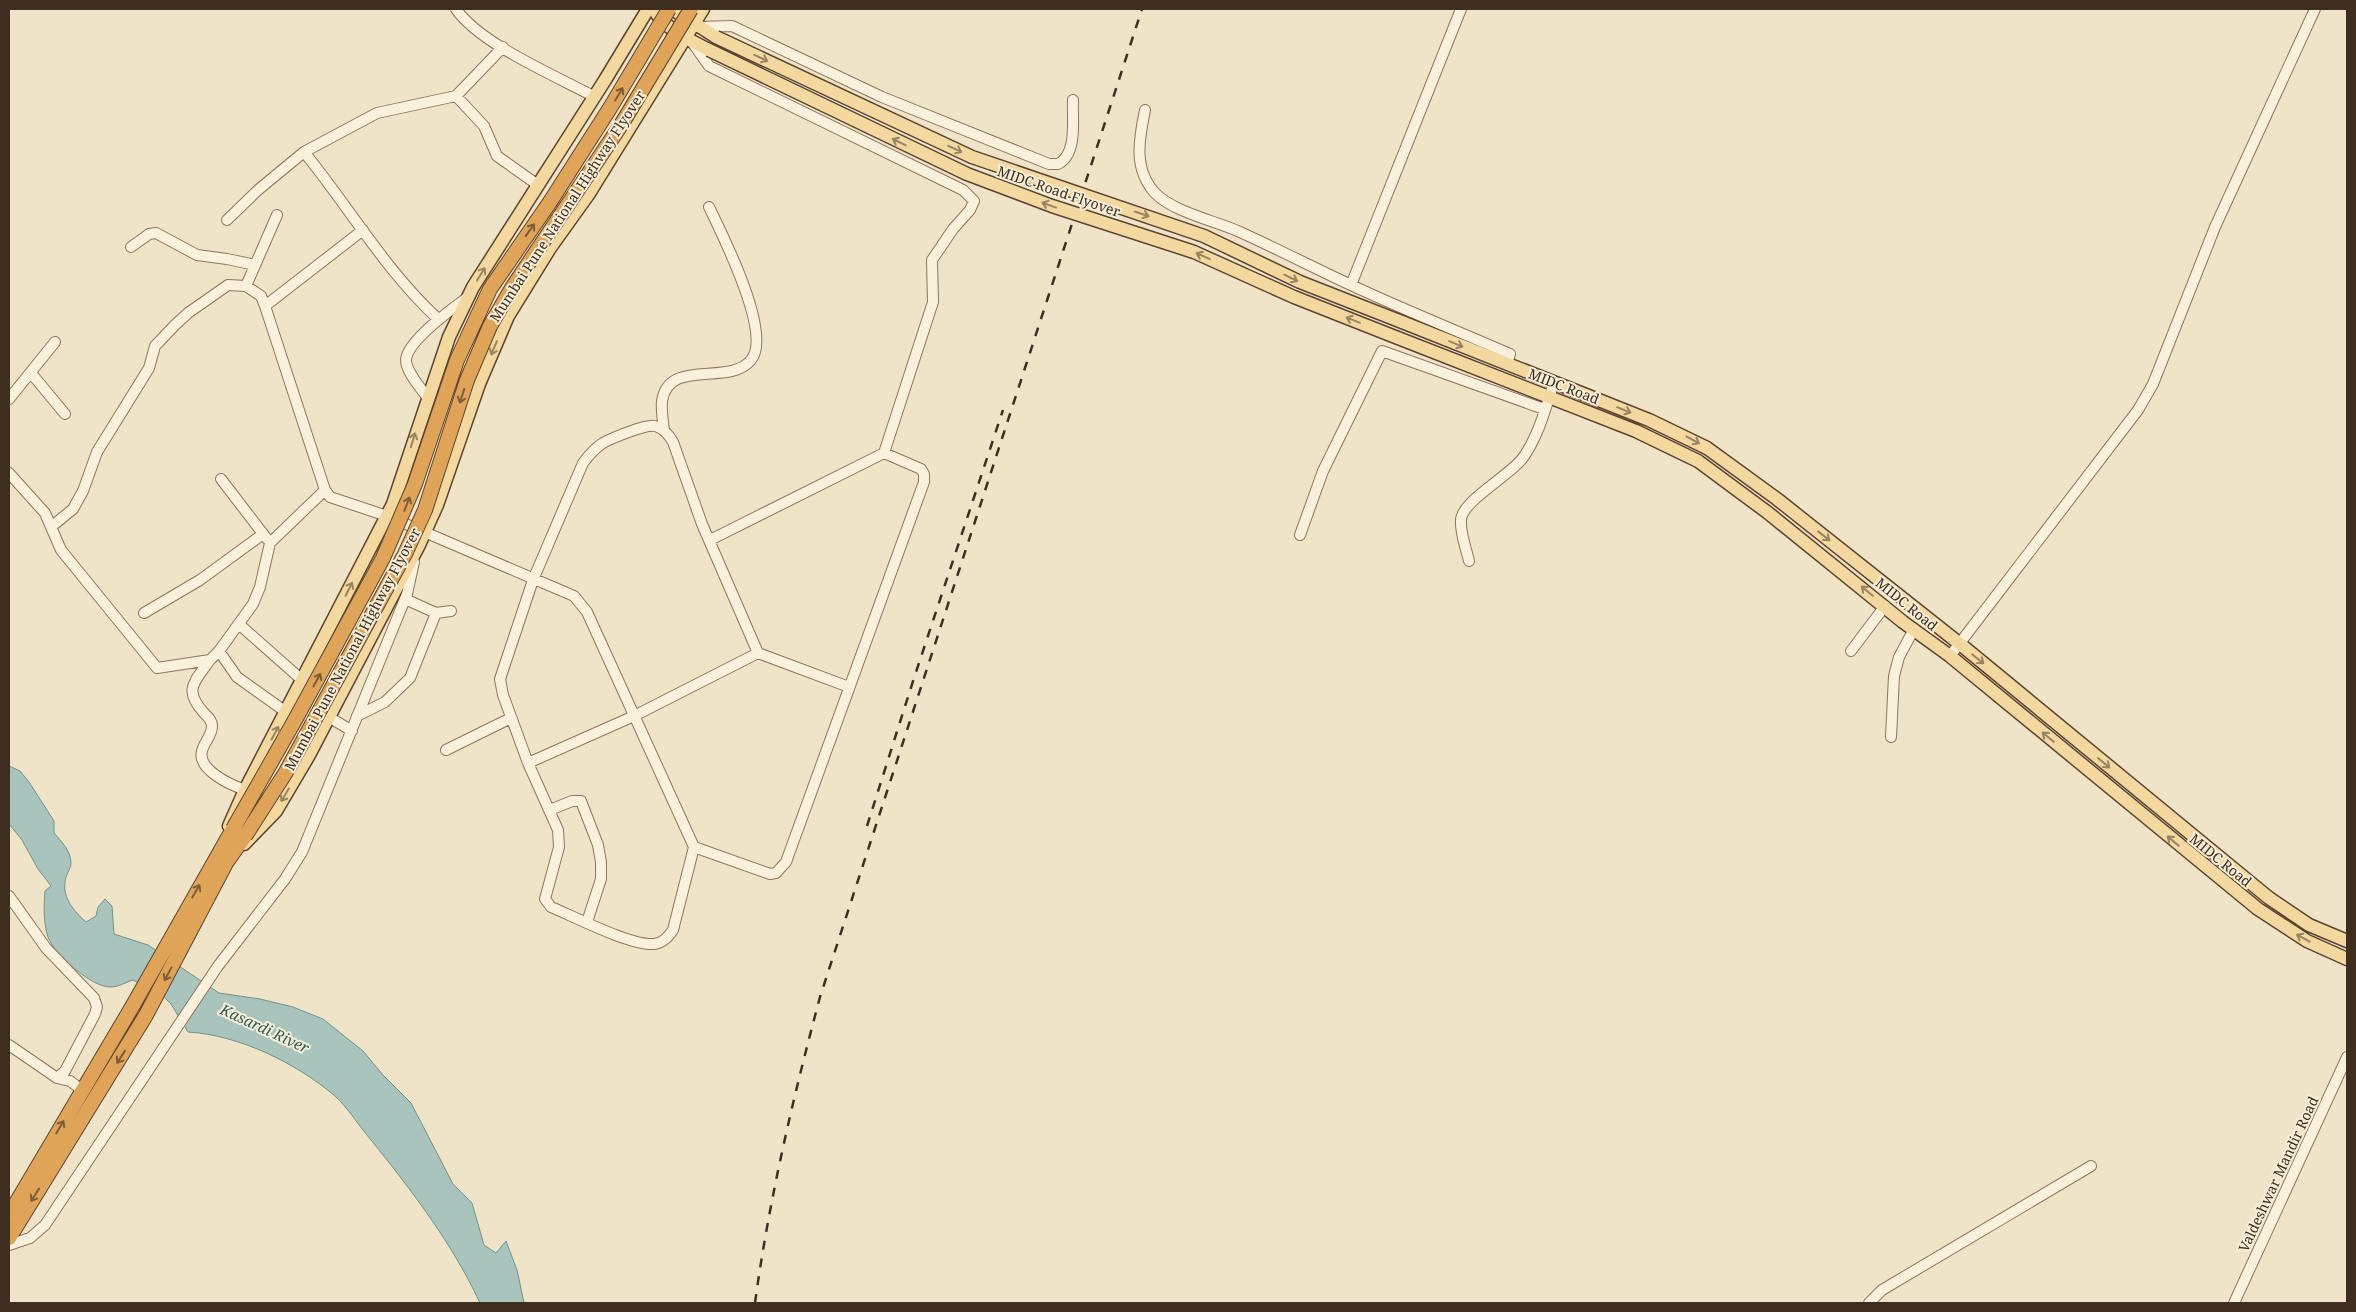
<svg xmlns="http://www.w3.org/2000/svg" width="2356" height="1312" viewBox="0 0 2356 1312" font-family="'Noto Serif',serif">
	<rect width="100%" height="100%" fill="#f0e4c8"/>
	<path fill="#a9c4bc" stroke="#6f938a" d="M9,766L20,771L29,782L54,821V833C61,841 71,851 71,863C71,869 65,876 65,882C63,899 74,911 86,922L96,916L98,907L105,899L112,906L114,934L148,945L219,993L260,999L293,1007L323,1019L363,1051L383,1075L411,1103L453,1184L472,1203L484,1245L496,1253L506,1241L517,1270L524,1303H480C452,1243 412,1191 371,1140C359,1126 348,1108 335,1096C296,1063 239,1035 188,1032L171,1004L162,995L133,980C127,982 118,987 111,987C92,988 54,954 48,937C43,921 44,907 45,891L51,886L38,869L22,840L9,824Z"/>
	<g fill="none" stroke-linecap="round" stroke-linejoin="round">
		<g stroke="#8d765c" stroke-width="12">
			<path id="minor" d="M456,9C480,44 556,76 595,97
				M698,27L732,26L882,97L1049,164H1058C1078,154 1072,119 1073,100
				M692,42L709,66L963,190L974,201L970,210L953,229L932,260L933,302L884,453L710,540
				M456,96L484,126L497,156L538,185
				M1145,110C1139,139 1133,169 1155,193C1173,212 1216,221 1240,232C1282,251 1322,272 1364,291C1412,313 1462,333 1510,354L1507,364
				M304,152C349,207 385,270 438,319
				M227,220L258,190L304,152L377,113L456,96L503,47
				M131,247L149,234L156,233L197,255L227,259L255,265
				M1351,285L1461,9
				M246,286L277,215
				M265,306L363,230
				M31,373L65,414
				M427,397C421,388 406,372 406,360C407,341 453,308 468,297
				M9,399L55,342
				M664,431C663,421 661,410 662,401C669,357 729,387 751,360C773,334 722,234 709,207
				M9,473L45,513L61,550L157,668L210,660L219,651L253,604L260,587L270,543L325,490
				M221,479L267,539
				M51,527L73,509L83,491L97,452L149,368L155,346L175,325L188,313L228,285L246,286L261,296L265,306L325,490L330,497L387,516L574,596L587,612L694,847L770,874L776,873L786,862L924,482V474L921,469L884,453
				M1300,535L1323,471L1382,351L1544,409
				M1469,561C1466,548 1460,533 1461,520C1462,501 1509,476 1522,459C1538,438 1546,407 1554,382
				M405,599L436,613L451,611
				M144,613L200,580L263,534
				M240,625L302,680
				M219,651L237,677L286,712
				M1851,651L1885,606
				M1950,656L2138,410L2153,384L2215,227L2315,9
				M210,660C194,682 183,690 204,713C208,717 212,720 212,726C212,736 204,742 202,751C197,770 231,785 245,790
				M357,716L385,702L410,678L436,613
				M329,717L352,731
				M1891,737L1894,676L1899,657L1914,629
				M446,750L511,718
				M528,763L634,716L758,653
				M550,810L572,801H581L598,845L601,862V879L587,922
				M694,847L673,930C668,937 663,943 654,944C631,946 575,917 551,907L545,899L559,847L558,830L528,763L503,695L500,679L533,580L583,463C589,455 595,448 603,443C612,438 646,424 655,426C663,428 669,435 673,442L702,524L758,653L849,687
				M9,896L46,948L94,998L97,1007L95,1014L65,1071L57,1078L70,1081L82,1090
				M9,1045L57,1078
				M9,1245L30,1238L45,1225L218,966L285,879L302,852L407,594L414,562
				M1869,1303L1882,1290L2091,1166
				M2234,1303L2347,1057"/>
		</g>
		<g stroke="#5b4430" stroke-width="15">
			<path id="major" d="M654,9C663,28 691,41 709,50
				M672,9L716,37
				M1402,322L1649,420L1707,448L1777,499L1960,644L2269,898L2309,925L2347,941
				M1398,338L1636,431L1698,461L1767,512L1903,622L1950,656L2258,909L2307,941L2347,959
				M229,826L245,790L393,504L449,337L473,287L605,80L648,9
				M244,844L276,811L309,755L419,545L437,505L479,384L508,316L550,248L588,195L703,9"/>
		</g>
		<g stroke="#5b4430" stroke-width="16">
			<path id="highway" d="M9,1215L132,1007L233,829
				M9,1238L146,1015L226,863L245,836"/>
		</g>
		<use href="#minor" stroke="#faf1dc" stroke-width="10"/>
		<use href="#major" stroke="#f3d9a0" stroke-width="12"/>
		<use href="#highway" stroke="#e0a458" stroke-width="14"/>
		<path stroke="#3d2e20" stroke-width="2.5" stroke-dasharray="9 9" stroke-linecap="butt" d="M867,826L914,678L1003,410
			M755,1303C769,1200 793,1098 820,997L1142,9"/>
		<g stroke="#5b4430" stroke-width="15" stroke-linecap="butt">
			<path id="major-bridge" d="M716,37L972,157L1204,236L1300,282L1402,322
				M709,50L967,174L1052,206L1194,252L1294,297L1398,338"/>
		</g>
		<g stroke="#5b4430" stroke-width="16" stroke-linecap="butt">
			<path id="highway-bridge" d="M233,829L295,720L383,558L415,484L457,360L490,289L550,202L610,108L669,9
				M245,836L286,772L405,554L425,510L467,380L490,326L512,288L621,125L691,9"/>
		</g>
		<use href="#major-bridge" stroke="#f3d9a0" stroke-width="12"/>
		<use href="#highway-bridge" stroke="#e0a458" stroke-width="14"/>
	</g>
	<defs><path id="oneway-shaft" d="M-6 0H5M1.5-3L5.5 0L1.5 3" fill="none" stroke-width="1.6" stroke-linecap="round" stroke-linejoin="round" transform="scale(1.25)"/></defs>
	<g stroke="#988460">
		<use href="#oneway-shaft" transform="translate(761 58) rotate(25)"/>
		<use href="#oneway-shaft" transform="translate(899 142) rotate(-154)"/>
		<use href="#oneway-shaft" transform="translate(955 149) rotate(25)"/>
		<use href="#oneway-shaft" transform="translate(1049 205) rotate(-160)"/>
		<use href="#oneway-shaft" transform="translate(1142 214) rotate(19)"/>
		<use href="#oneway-shaft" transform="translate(1203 256) rotate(-156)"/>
		<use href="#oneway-shaft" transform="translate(481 274) rotate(-58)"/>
		<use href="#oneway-shaft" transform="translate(1291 278) rotate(26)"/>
		<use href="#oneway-shaft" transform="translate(1353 320) rotate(-158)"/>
		<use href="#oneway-shaft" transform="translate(1456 344) rotate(22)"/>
		<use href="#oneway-shaft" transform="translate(494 348) rotate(113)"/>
		<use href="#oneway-shaft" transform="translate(1624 410) rotate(22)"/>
		<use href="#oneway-shaft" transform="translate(413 440) rotate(-73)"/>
		<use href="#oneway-shaft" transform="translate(1693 440) rotate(29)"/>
		<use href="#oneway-shaft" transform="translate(1824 536) rotate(38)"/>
		<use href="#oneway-shaft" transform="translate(349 589) rotate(-63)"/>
		<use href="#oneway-shaft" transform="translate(1867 591) rotate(-140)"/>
		<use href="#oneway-shaft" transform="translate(1978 659) rotate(39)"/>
		<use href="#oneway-shaft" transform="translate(275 733) rotate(-62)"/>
		<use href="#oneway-shaft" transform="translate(2048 737) rotate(-140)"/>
		<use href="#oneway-shaft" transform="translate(2104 763) rotate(40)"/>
		<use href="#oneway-shaft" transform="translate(285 795) rotate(121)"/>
		<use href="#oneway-shaft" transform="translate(2173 841) rotate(-140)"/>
		<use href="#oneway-shaft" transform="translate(2303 938) rotate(-151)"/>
	</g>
	<g stroke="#7e5d36">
		<use href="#oneway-shaft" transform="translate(619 94) rotate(-59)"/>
		<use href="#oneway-shaft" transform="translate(530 230) rotate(-55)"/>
		<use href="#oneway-shaft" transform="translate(462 396) rotate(108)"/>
		<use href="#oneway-shaft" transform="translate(407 504) rotate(-69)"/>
		<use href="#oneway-shaft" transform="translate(317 680) rotate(-61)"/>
		<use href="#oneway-shaft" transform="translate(196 891) rotate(-60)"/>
		<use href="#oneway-shaft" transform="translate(168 974) rotate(118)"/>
		<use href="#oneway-shaft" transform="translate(121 1057) rotate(122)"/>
		<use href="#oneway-shaft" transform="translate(60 1127) rotate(-59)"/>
		<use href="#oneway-shaft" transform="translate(35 1195) rotate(122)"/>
	</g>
	<g text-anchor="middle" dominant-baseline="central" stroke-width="4" stroke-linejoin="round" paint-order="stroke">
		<g font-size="14" fill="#3d2e20" stroke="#f7eed8">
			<text transform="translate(1059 191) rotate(19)">MIDC Road Flyover</text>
			<text transform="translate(567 206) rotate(-57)">Mumbai Pune National Highway Flyover</text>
			<text transform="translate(1564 386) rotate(21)">MIDC Road</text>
			<text transform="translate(1907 604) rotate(39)">MIDC Road</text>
			<text transform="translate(352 649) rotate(-62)">Mumbai Pune National Highway Flyover</text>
			<text transform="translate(2221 860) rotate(39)">MIDC Road</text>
			<text transform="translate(2278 1174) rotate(-65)">Valdeshwar Mandir Road</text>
		</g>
		<g font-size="15" font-style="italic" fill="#2f5d5a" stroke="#f7eed8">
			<text transform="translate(265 1028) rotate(25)">Kasardi River</text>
		</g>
	</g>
	<rect width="2356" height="1312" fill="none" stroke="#3d2e20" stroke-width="20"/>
</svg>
